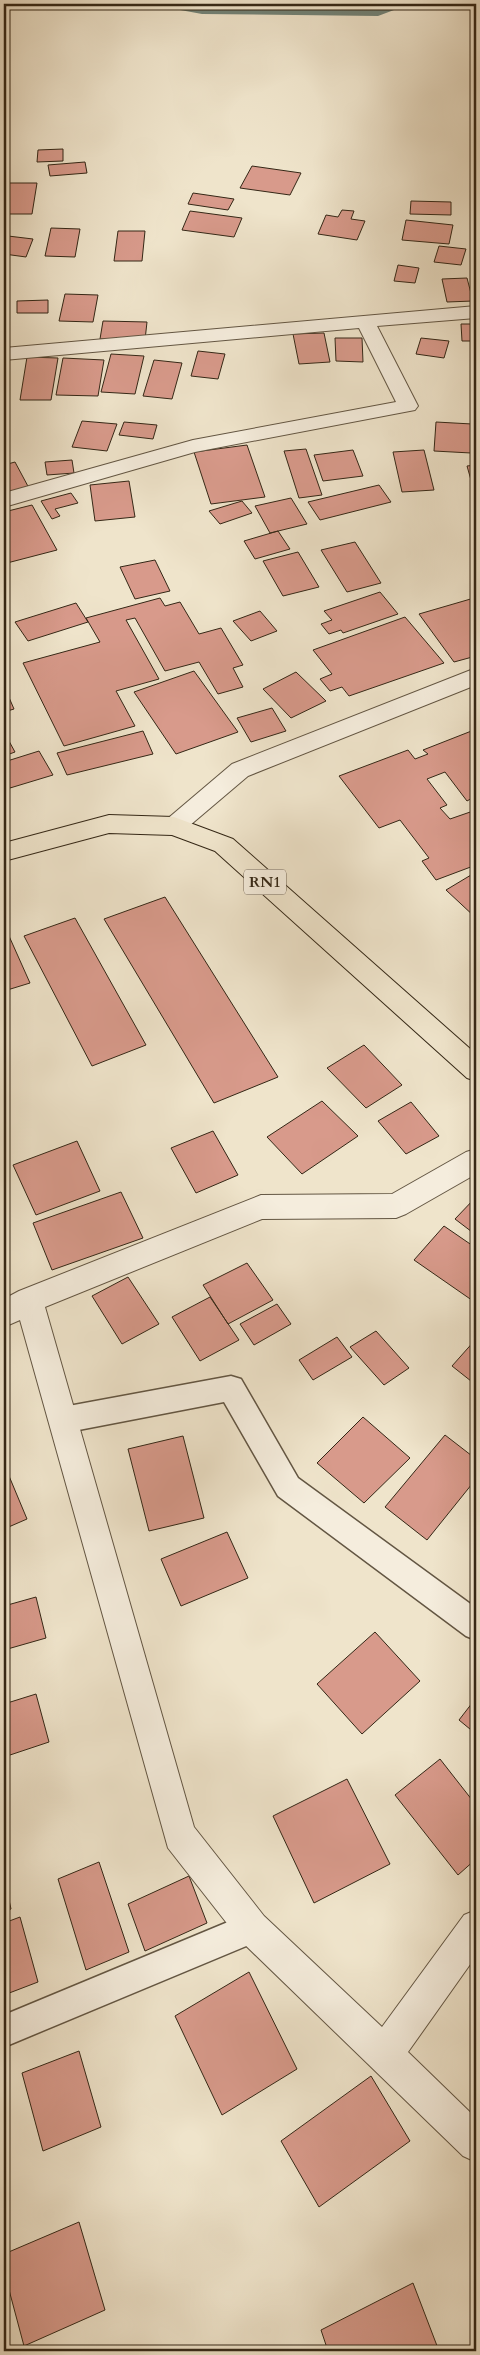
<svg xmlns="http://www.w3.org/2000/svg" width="480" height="2355" viewBox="0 0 480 2355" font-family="Cardo,serif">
	<rect width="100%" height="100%" fill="#efe4cb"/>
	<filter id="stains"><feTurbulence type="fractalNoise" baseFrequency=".004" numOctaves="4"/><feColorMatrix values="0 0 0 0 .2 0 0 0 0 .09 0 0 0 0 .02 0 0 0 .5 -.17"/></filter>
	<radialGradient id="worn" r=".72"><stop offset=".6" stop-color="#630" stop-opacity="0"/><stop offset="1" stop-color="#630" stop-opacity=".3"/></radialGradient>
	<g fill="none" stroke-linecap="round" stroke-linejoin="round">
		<path fill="#718277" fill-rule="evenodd" d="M159,4H178L202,8L377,10L397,4H410L378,16L202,14L164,7Z"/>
	</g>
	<path fill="#d89a8b" stroke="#342716" d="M63,149V161L37,162L38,150Z
		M85,162L87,173L50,176L48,165Z
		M252,166L301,173L290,195L240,188Z
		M4,183H37L32,214H4Z
		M193,193L234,199L228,210L188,204Z
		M411,201L451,202V215L410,214Z
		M342,210L354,211L351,219L365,221L357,240L318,234L326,215L338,217Z
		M190,211L242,218L234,237L182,230Z
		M406,220L453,225L449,244L402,240Z
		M51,228L80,229L75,257L45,256Z
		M118,231H145L142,261H114Z
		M8,236L33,239L26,257L4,254V245Z
		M439,246L466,249L461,265L434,262Z
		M398,265L419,268L415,283L394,281Z
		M467,278L473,301L447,302L442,279Z
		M65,294L98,295L93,322L59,321Z
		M48,300V313H17V301Z
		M103,321L147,322L145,340L100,339Z
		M461,324H476V341H462Z
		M324,333L330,362L299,364L293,334Z
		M335,338H362L363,362L336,361Z
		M421,338L449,341L444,358L416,354Z
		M198,351L225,354L218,379L191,376Z
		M111,354L144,356L135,394L101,392Z
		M27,357L58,358L51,400H20Z
		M63,358L104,360L98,396L56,395Z
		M154,360L182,363L172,399L143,396Z
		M82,421L117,424L107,451L72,447Z
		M124,422L157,425L153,439L119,435Z
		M436,422L472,424L471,453L434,451Z
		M247,445L265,497L211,504L194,452Z
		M306,449L322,495L299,498L284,451Z
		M353,450L363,476L323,481L314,455Z
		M424,450L434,490L402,492L393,452Z
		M72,460L74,473L47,475L45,462Z
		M15,462L30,490L4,496V465Z
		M476,465V487H473L467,466Z
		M129,481L135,517L95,521L90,485Z
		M379,485L391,502L320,520L308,502Z
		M71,493L78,503L55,509L60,516L52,519L41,501Z
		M291,498L307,524L270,533L255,506Z
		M242,501L252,513L220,524L209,511Z
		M32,505L57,550L7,563L4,557V512Z
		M278,531L290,549L255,559L244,541Z
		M355,542L381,583L347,592L321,550Z
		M298,552L319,587L283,596L263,561Z
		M155,560L170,591L135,599L120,567Z
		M380,592L398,614L343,633L341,630L329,634L321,624L332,620L324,611Z
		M160,598L165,606L180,602L199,634L221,628L243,665L233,668L243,687L218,694L199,662L165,671L135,618L126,620L159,679L116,691L135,726L64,746L23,663L100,642L86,618Z
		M474,598L476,600V656L454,662L419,614Z
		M76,603L88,622L28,641L15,622Z
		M260,611L277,631L251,641L233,621Z
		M405,617L444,663L349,696L342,687L330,691L320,679L332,674L313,650Z
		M194,671L238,732L176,754L134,692Z
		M296,672L326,701L291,718L263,689Z
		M4,686L14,709L4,712Z
		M272,708L286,731L251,742L237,718Z
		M474,730L476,733V800L474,797L467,801L445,772L427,779L447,805L440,808L450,819L476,810V865L436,880L422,861L429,858L400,820L379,828L339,776L408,750L415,759L428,754L423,750Z
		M143,731L153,754L67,775L57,753Z
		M4,732L15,752L4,756Z
		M39,751L53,775L10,788L4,777V762Z
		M476,872V918L446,890Z
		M165,897L278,1077L214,1103L104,919Z
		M75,918L146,1045L92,1066L24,936Z
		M9,936L30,983L4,991V938Z
		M364,1045L402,1085L366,1108L327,1068Z
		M322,1101L358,1136L302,1174L267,1137Z
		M411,1102L439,1136L406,1154L378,1121Z
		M213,1131L238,1175L196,1193L171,1148Z
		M77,1141L100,1191L36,1215L13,1165Z
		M121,1192L143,1238L52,1270L33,1223Z
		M476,1197V1235L455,1219Z
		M444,1226L476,1248V1303L414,1260Z
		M247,1263L273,1300L228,1324L203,1285Z
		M128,1277L159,1324L122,1344L92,1296Z
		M210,1297L239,1340L200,1361L172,1317Z
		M277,1304L291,1324L254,1345L240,1324Z
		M376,1331L409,1368L384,1385L350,1347Z
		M337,1337L352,1357L313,1380L299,1360Z
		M476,1339V1385L452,1366Z
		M363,1417L410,1458L364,1503L317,1463Z
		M445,1435L476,1459V1479L427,1540L385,1507Z
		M183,1436L204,1518L149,1531L128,1449Z
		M4,1464L27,1519L4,1529Z
		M227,1532L248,1578L181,1606L161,1559Z
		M36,1597L46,1638L4,1650V1606Z
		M375,1632L420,1681L362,1734L317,1684Z
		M36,1694L49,1742L4,1757V1704Z
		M476,1698V1734L459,1720Z
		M440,1759L476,1805V1859L458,1875L395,1795Z
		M347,1779L390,1864L314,1903L273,1816Z
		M99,1862L129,1952L86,1970L58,1879Z
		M189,1876L207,1923L145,1951L128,1904Z
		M4,1877L11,1909L4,1912Z
		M20,1917L38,1982L4,1995V1923Z
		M249,1972L297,2069L222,2115L175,2016Z
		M79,2051L101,2127L43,2151L22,2073Z
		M371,2076L410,2141L319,2207L281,2141Z
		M79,2222L105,2310L24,2346L4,2271V2254Z
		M413,2283L439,2351H328L321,2330Z"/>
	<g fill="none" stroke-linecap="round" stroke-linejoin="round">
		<g stroke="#635643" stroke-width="3">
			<path id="service" d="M231,1376L241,1379L298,1478L476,1608V1640L466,1636L278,1496L224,1402L63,1433L53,1429L49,1420L53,1411L63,1407Z
				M252,1912L263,1917L268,1928L263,1939L4,2047V2015Z"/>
		</g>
		<g stroke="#635643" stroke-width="2">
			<path id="minor" d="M476,306V318L377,326L418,406L415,410L195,452L4,507V493L193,440L396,402L359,328L4,360V348Z
				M476,668V685L248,776L182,832L174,835L166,832L162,826L166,820L232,764Z
				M476,1149V1174L406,1214L396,1218L262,1219L45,1307L194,1827L264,1916L382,2027L464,1915L476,1910V1956L408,2052L476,2118V2162L463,2156L240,1940L168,1848L20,1320L4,1327V1299L19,1291L261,1195L392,1194L466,1152Z"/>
		</g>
		<g stroke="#342716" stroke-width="2">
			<path id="trunk" d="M109,815L174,817L233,839L476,1054V1081L467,1078L215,851L172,835L109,833L4,861V843Z"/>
		</g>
		<use href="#service" fill="#f5eddd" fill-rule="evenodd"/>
		<use href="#minor" fill="#f5eddd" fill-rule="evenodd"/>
		<use href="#trunk" fill="#efe4cb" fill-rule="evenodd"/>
	</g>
	<g text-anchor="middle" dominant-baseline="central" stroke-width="4.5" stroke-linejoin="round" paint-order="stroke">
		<rect fill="#f5eddd" stroke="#6e6252" stroke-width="1" x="244" y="869.5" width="42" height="25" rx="4"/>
		<g font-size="15" font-weight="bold" fill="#342716">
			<text x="265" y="882">RN1</text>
		</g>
	</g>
	<rect width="480" height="2355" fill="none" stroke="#efe4cb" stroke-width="20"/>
	<rect x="5" y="5" width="470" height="2345" fill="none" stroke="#342716" stroke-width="2.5"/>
	<rect x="10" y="10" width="460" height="2335" fill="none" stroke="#342716"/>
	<rect width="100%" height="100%" filter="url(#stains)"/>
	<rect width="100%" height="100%" fill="url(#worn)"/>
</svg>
